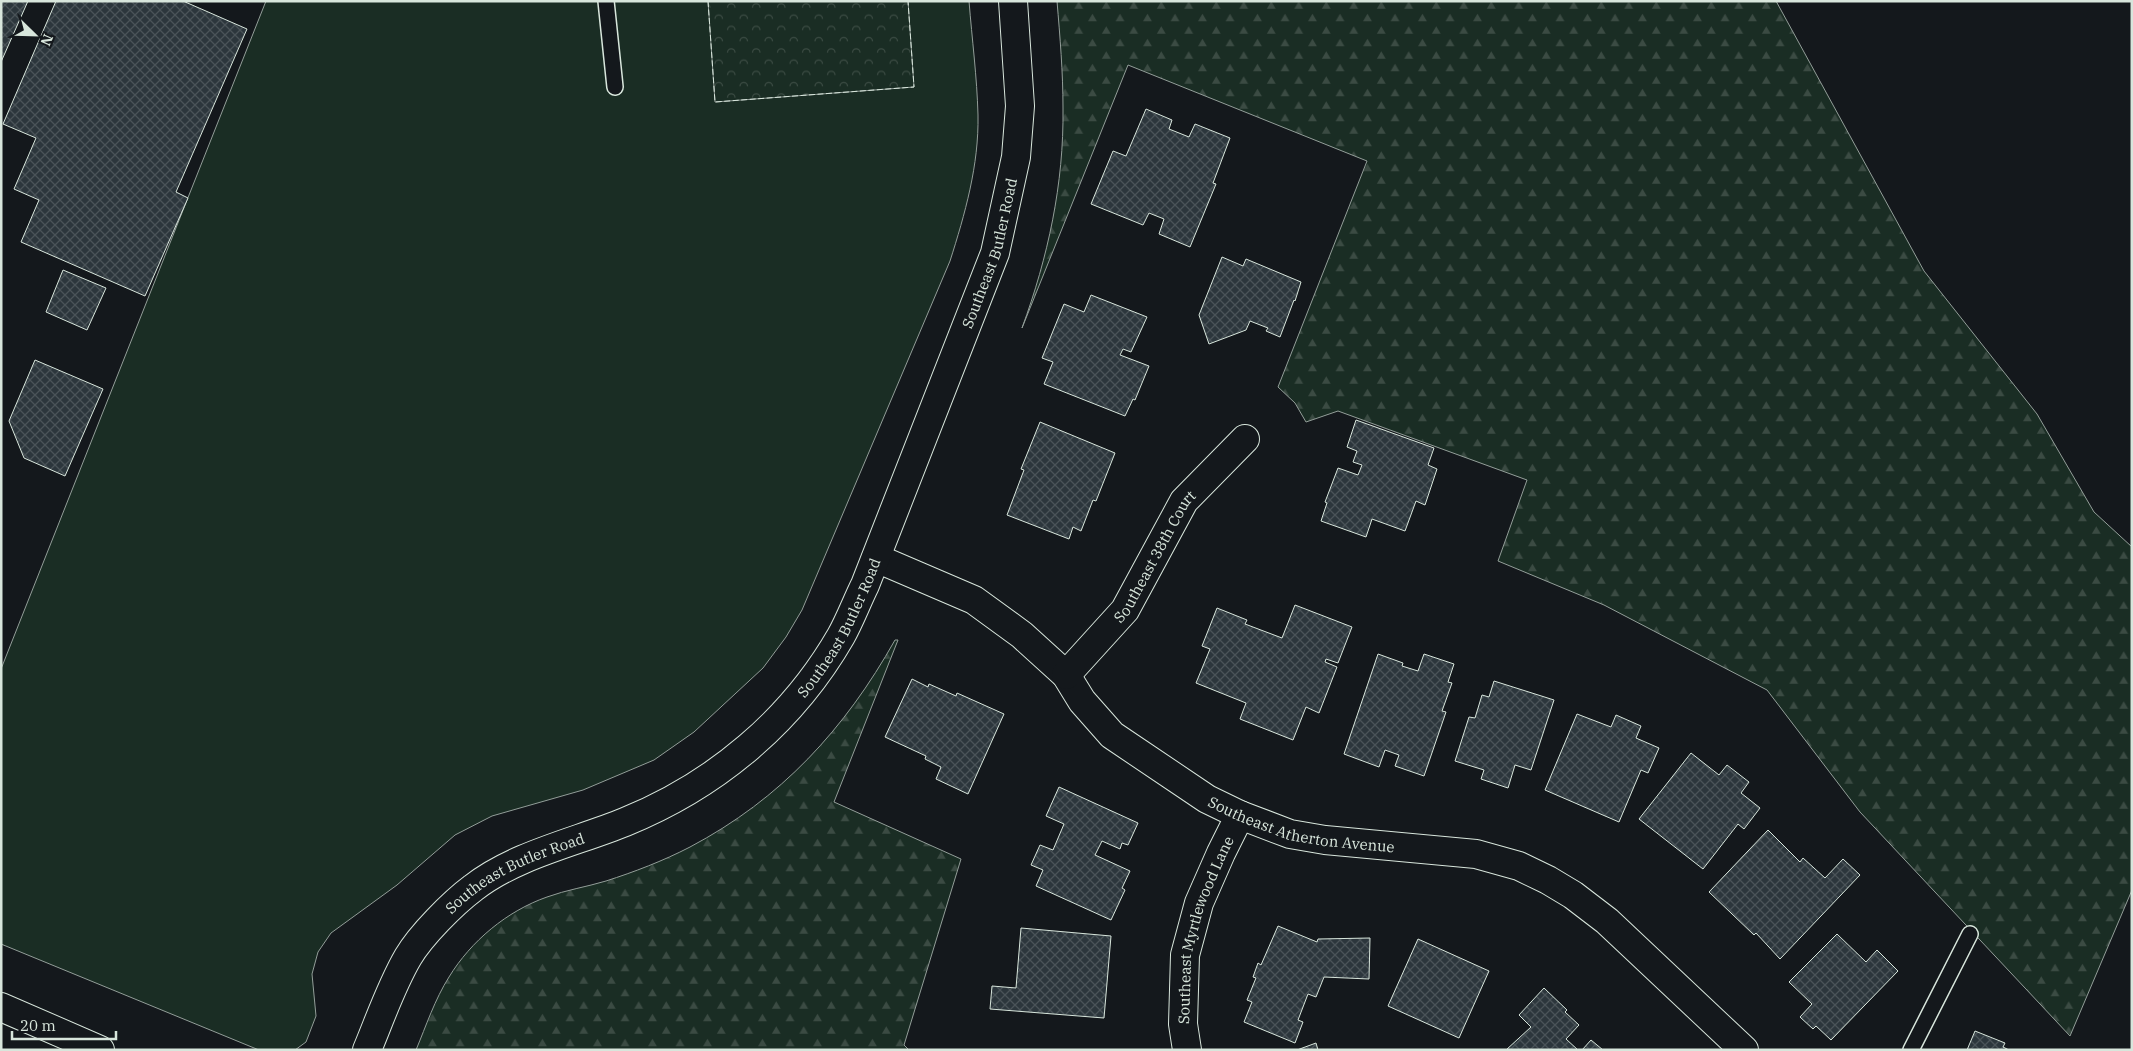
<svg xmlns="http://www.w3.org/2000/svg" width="2133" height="1051" viewBox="0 0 2133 1051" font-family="'IBM Plex Serif',serif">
	<defs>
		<pattern id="forest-firs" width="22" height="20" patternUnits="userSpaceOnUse" patternTransform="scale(1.25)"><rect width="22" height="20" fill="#1a2d24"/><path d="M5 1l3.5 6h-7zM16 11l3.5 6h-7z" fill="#3b4b43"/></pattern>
		<pattern id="park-crowns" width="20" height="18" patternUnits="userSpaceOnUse" patternTransform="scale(1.25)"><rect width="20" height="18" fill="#1a2d24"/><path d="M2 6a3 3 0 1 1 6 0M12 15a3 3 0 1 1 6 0" fill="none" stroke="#3b4b43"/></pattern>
		<pattern id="building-cross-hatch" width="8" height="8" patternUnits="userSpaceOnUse" patternTransform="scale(1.25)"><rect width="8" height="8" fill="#2c363c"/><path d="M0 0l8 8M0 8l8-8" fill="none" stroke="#4a5358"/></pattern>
	</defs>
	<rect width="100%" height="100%" fill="#14181c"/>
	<path fill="#1a2d24" stroke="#939e99" d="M266,1H969C972,39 977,77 978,115C979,165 965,214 950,261L802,610L786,637L763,668L694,732L654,760L583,790L492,816L455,835L397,885L331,933L318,952L312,974L316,1016L306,1042L295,1050H259L1,944V669Z"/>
	<path fill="url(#forest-firs)" stroke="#939e99" d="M1057,1H1776L1924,271L2037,414L2094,512L2132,547V890L2070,1036L1860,812L1767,690L1604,605L1498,561L1527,480L1338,411L1306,422L1295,403L1278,387L1367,161L1128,65L1022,328C1048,257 1064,184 1063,108C1063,72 1060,37 1057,1Z
		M895,640H898L834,802L961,859L904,1045L909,1050H416C426,1026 435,999 449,977C471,941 507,911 547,897C566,890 586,887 606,881C634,872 663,861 690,847C781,799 845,729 895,640Z"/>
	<path fill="url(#park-crowns)" stroke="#939e99" d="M708,1H908L914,87L715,102Z"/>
	<path fill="url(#building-cross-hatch)" stroke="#d8e6dc" d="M1,1H28L1,62Z
		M56,1H183L247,29L176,192L188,198L145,296L21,242L39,200L14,189L36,138L3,124Z
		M1146,109L1172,120L1169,129L1189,137L1195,124L1230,138L1213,183L1216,184L1190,247L1159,234L1164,219L1149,213L1143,225L1091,204L1113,151L1126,156Z
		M1222,257L1243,266L1246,259L1301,282L1295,301L1294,300L1280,337L1266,331L1268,328L1250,321L1246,330L1209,344L1199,315Z
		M63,270L106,288L87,330L46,312Z
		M1091,295L1147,317L1131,352L1123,349L1120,355L1149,366L1135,400L1133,399L1125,416L1044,384L1053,362L1042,358L1064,304L1084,312Z
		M35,360L103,389L65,476L24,458L9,421Z
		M1356,420L1434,448L1428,465L1437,469L1425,505L1416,501L1405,531L1372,519L1366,537L1321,521L1327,503L1325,502L1338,468L1358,475L1362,465L1353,462L1357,451L1347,447Z
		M1040,422L1115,453L1096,501L1093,500L1081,531L1073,527L1069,539L1007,515L1024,470L1021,469Z
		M1295,605L1352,627L1338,663L1326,659L1325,662L1337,667L1319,713L1306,707L1293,740L1240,719L1246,703L1196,683L1210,649L1202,646L1217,608L1247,620L1245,624L1282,638Z
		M1378,654L1403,663L1402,666L1418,671L1424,654L1454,664L1448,682L1452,683L1442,711L1446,712L1424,776L1395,766L1399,755L1385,750L1379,767L1344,754Z
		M912,679L928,687L929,684L956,696L957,693L1004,714L968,794L936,779L941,767L925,759L926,756L885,737Z
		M1494,681L1554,700L1531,770L1515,765L1508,788L1481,779L1484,770L1455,761L1469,717L1475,718L1482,695L1489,697Z
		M1577,714L1611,727L1616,715L1641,726L1636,738L1659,748L1648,773L1641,770L1619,822L1545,790Z
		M1691,753L1719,775L1727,765L1749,782L1741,793L1760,808L1744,829L1738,824L1703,869L1639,819Z
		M1059,787L1138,823L1128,845L1122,843L1120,849L1102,841L1095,855L1130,871L1122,888L1125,890L1111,920L1036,886L1043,870L1031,865L1040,845L1053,850L1064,824L1046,816Z
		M1768,830L1800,862L1803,858L1825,878L1843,859L1860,875L1780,959L1756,933L1754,935L1709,892Z
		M1278,926L1317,942L1318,939L1370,938L1369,979L1324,977L1316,997L1308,994L1298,1020L1303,1022L1295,1043L1244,1022L1252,1002L1247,1000L1256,978L1253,977L1258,963L1261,965Z
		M1021,928L1111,936L1104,1018L990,1009L992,986L1016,988Z
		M1837,934L1866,962L1877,950L1898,971L1831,1040L1816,1026L1813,1029L1800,1017L1812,1004L1789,982Z
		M1418,939L1489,971L1459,1038L1388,1006Z
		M1544,988L1567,1010L1565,1012L1579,1025L1566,1039L1578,1050H1506L1531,1027L1519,1015Z
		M1975,1031L2005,1043L2003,1047L2009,1050H1967Z
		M1591,1040L1603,1050H1582Z
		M1316,1043L1318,1050H1297Z"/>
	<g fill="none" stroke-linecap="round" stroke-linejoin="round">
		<g stroke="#d8e6dc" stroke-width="18">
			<path id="service" d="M606,1L615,87
				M1911,1050L1970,934"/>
		</g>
		<g stroke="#d8e6dc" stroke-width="30">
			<g id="minor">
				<path id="s1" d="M876,558L974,600L1022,635L1066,675L1082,701L1112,735L1207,799L1240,815L1290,834L1325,840L1476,854L1519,866L1548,880L1573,895L1607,921L1744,1050"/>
				<path id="s2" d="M1066,675L1125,610L1184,501L1245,439"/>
				<path id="s3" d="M1187,1050L1183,1024L1185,955L1199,903L1221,853L1240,815"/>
			</g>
		</g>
		<g stroke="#d8e6dc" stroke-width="30">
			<g id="secondary">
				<path id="s4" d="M367,1050C380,1019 391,986 408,957C421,935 453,903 473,888C515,855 576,842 625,822C716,785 792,721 841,636C850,620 857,601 865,585L995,253L1016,157L1020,106L1013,1"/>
			</g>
		</g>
		<g stroke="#d8e6dc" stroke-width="30">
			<path id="primary" d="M1,1007L100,1050"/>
		</g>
		<use href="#service" stroke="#14181c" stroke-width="15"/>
		<use href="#minor" stroke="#14181c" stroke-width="28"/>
		<use href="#secondary" stroke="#14181c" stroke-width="28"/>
		<use href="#primary" stroke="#14181c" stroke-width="28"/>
		<path stroke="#d8e6dc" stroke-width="1" stroke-dasharray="6 2.5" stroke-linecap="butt" d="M708,1L715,102L914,87L908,1"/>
	</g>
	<g text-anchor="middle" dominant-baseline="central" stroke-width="4" stroke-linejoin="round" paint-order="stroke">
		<g font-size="15" fill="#d8e6dc" stroke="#14181c">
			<text stroke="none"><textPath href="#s4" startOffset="1065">Southeast Butler Road</textPath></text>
			<text stroke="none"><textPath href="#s2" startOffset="149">Southeast 38th Court</textPath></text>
			<text stroke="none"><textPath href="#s4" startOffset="660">Southeast Butler Road</textPath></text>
			<text stroke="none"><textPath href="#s1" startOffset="515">Southeast Atherton Avenue</textPath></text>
			<text stroke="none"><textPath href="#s4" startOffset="241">Southeast Butler Road</textPath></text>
			<text stroke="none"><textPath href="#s3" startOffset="124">Southeast Myrtlewood Lane</textPath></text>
		</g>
	</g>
	<rect width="2133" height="1051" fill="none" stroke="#d8e6dc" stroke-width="5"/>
	<g transform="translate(35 35) rotate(113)" stroke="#14181c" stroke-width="4" paint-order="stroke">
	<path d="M0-4L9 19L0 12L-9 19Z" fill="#d8e6dc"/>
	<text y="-8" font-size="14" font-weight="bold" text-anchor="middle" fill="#d8e6dc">N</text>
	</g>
	<path d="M12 1031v8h104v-8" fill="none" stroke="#d8e6dc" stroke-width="2.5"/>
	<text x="20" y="1031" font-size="15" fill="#d8e6dc" stroke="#14181c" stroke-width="4" paint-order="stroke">20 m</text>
</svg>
